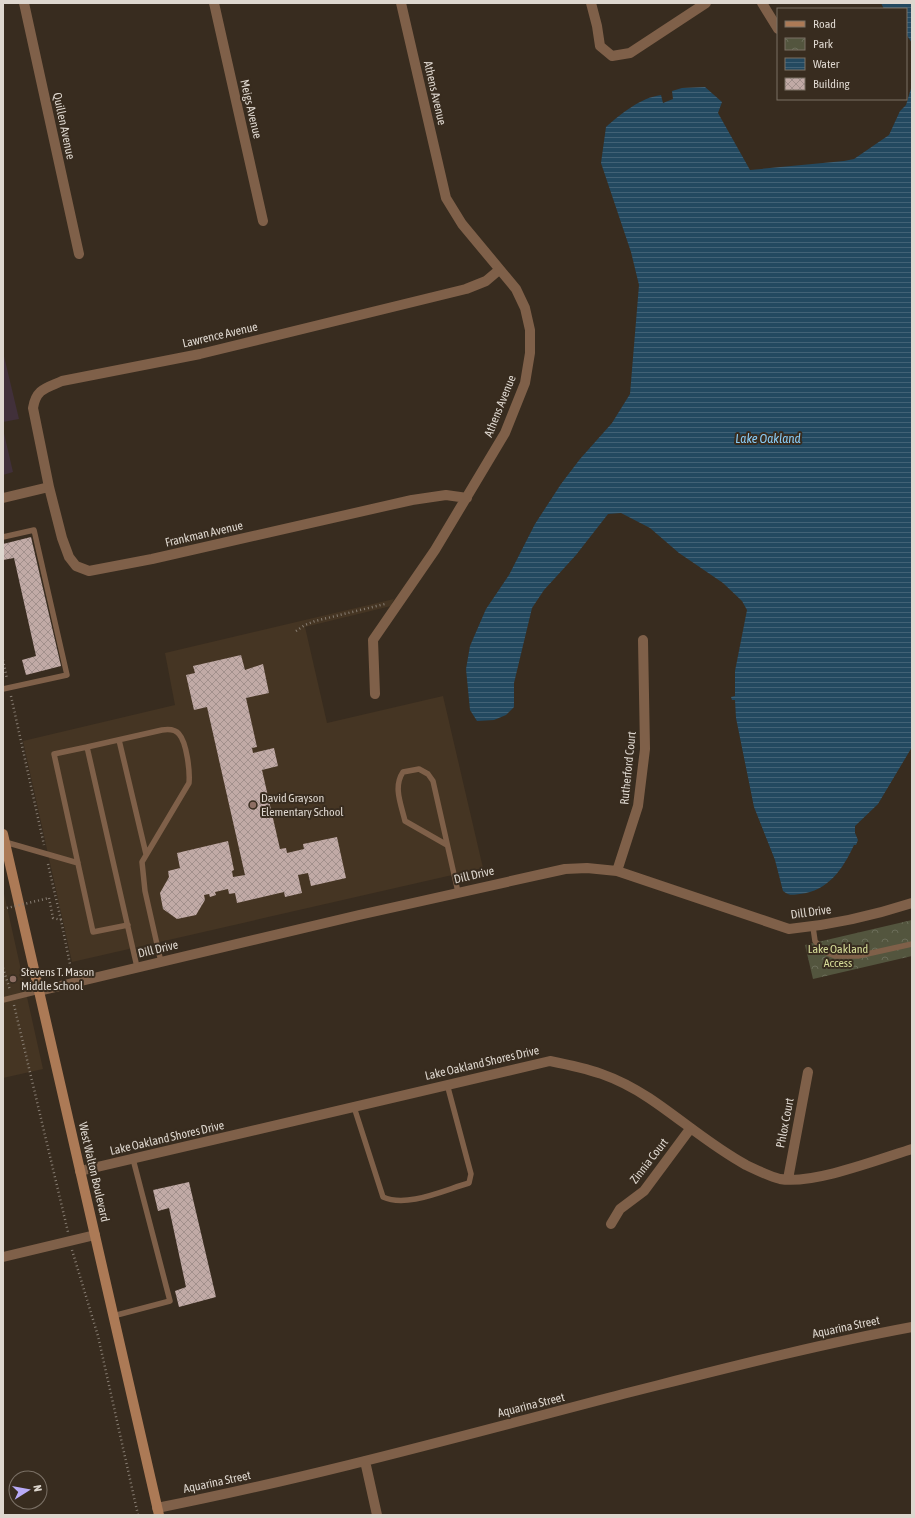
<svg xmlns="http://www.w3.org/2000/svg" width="915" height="1518" viewBox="0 0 915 1518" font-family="'Asap Condensed',sans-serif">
	<defs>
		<pattern id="park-crowns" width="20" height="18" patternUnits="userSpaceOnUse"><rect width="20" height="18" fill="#53553e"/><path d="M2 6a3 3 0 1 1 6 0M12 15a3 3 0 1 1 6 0" fill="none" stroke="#6b6d59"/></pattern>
		<pattern id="water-rules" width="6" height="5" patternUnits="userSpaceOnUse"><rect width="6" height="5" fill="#234960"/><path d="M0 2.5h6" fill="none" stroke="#426276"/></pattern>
		<pattern id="building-cross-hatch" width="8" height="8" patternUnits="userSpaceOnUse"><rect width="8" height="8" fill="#c1aaa6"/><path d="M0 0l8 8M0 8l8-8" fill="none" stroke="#a2908c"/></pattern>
	</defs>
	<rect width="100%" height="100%" fill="#382c1f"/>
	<path fill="#41303a" d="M3,352L19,419L3,422Z
		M3,429L13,472L3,475Z"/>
	<path fill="#453523" d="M394,599L391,606L305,627L327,723L443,696L483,868L72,962L23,741L175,705L165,653Z
		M3,889L43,1069L3,1078Z"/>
	<path fill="url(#park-crowns)" d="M912,920V956L813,979L805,945Z"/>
	<path fill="url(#water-rules)" d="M881,3H912V43L906,34V9H884Z
		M912,68V747L878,804L855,826V833L858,840L856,845H854C843,869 828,891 800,894C793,895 789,896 783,891L775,860L754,807L736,718L735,700H732L731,697L735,696V671L747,610L742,601L723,583L679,553L650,528L621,513L608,514L576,555L544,590L532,608L514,683V707L506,715L494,720L477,721L470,710L466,669L470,646L486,609L509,575L535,524L561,484L580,459L612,423L630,394L639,285L631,252L601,163L606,127C622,113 640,98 661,95L663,103L673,99L672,91L682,88L705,87L722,102L718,113L750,170L844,161L854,159L889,135L900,111L906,105L912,85Z"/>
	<path fill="url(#building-cross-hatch)" d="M31,537L61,666L26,675L22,660L36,656L14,558L3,560V544Z
		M241,655L245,670L263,664L269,693L246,698L257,747L252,748L253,753L274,748L278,766L262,770L280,849L286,848L287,853L304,849L303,844L337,837L346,878L311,886L308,873L298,875L302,893L285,897L284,892L237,903L235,893L229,894L228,889L215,892L216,895L210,897L209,894L204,895L205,900L196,915L177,919L163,909L160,893L169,877L168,871L180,868L177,853L228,841L234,870L232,871L233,877L245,875L207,707L194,710L186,675L195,673L193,666Z
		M189,1182L216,1297L179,1307L175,1291L186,1287L169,1208L158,1211L153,1190Z"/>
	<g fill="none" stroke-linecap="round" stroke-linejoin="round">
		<path stroke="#887e73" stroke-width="2.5" stroke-dasharray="1 3" stroke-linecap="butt" d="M296,631L305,625L315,621L385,604
			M3,660L7,679
			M11,696L44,845
			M48,864L61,920
			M49,898L53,918L61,920L72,974
			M3,968L10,990
			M14,1005L68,1232
			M72,1250L98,1336L138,1515"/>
		<path stroke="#7f6049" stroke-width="5.5" d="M3,537L34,530L67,675L3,689
			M119,740L146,854
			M87,747L54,754L93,932L128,925
			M5,842L78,863
			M447,845L405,821C401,804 393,787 403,772L419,769L428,774L433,781L458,892
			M813,927L815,941L825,952L835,956H858L912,944
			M137,967L87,747L162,730C168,729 175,729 179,734C187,743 190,772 189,783L142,862L145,891L161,962
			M3,1000L39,991
			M354,1107L383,1197C407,1208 444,1190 469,1183L471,1174L447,1084
			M113,1316L170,1301L133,1159"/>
		<path stroke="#7f6049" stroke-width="10" d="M24,3L79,254
			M214,3L263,221
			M591,3L597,26L600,46L612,56L630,53L706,3
			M762,3L778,29
			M3,498L49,487
			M467,498L446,495L412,500L152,559L89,571L76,566L69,557L62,538L49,487L33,408C36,389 46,388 62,381L200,354L466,289L486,281L499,270
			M375,694L373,640L435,550L505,433L525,383L530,353V330L525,308L516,289L462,224L446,198L401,3
			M617,871L638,806L645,749L643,640
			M39,991L359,915L565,869L587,868L617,871L789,929C831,925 872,916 912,903
			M80,1171L550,1061C590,1069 614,1075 649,1098C682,1120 711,1146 746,1165C757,1170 768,1176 780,1179C812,1185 880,1159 912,1149
			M788,1179L808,1072
			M611,1224L620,1209L644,1191L690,1129
			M3,1257L95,1235
			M365,1461L377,1515
			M157,1508C314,1477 469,1434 623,1394C719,1370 815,1345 912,1327"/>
		<path stroke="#ac7a56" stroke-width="10" d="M3,834L159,1515"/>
		<path stroke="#887e73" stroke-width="2.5" stroke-dasharray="1 3" stroke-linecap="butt" d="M3,909L49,898"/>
	</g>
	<g fill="#8d6e63" stroke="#382c1f" stroke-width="1.5">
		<circle cx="253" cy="805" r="4"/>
		<circle cx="13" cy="979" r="4"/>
	</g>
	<g text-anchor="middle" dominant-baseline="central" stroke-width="4" stroke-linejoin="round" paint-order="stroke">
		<g font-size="12" fill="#ded7cf" stroke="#382c1f">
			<text transform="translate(435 93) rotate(77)">Athens Avenue</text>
			<text transform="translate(251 109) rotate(77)">Meigs Avenue</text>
			<text transform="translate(64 126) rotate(78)">Quillen Avenue</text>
			<text transform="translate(220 335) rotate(-13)">Lawrence Avenue</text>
			<text transform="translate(500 406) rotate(-68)">Athens Avenue</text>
			<text transform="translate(204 534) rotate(-13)">Frankman Avenue</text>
			<text transform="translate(628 768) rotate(-84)">Rutherford Court</text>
			<text transform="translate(474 875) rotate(-13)">Dill Drive</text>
			<text transform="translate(811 912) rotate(-8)">Dill Drive</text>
			<text transform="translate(158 949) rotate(-13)">Dill Drive</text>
			<text transform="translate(482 1063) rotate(-13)">Lake Oakland Shores Drive</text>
			<text transform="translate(785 1123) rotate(-79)">Phlox Court</text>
			<text transform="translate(167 1138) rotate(-13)">Lake Oakland Shores Drive</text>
			<text transform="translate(649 1161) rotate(-52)">Zinnia Court</text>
			<text transform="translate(94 1172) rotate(77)">West Walton Boulevard</text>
			<text transform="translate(846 1327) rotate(-12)">Aquarina Street</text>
			<text transform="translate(531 1405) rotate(-14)">Aquarina Street</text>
			<text transform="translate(217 1482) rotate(-12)">Aquarina Street</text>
		</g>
		<g font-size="12" fill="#ded7cf" stroke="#382c1f" text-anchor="start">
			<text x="261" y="798">David Grayson<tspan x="261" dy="14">Elementary School</tspan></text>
			<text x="21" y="972">Stevens T. Mason<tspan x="21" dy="14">Middle School</tspan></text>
		</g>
		<g font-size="12" fill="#d7dd99" stroke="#382c1f">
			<text x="838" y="949">Lake Oakland<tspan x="838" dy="14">Access</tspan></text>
		</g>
		<g font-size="13" font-style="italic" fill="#89caf4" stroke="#382c1f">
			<text x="768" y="438">Lake Oakland</text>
		</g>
	</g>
	<rect width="915" height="1518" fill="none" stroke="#ded7cf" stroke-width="8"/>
	<rect x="777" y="8" width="130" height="92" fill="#382c1f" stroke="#7a7065"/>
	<rect x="785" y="21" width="20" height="6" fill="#ac7a56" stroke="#7a7065"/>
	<text x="813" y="28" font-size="12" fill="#ded7cf">Road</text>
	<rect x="785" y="38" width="20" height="12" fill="url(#park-crowns)" stroke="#7a7065"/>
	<text x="813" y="48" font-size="12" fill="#ded7cf">Park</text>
	<rect x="785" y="58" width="20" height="12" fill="url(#water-rules)" stroke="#7a7065"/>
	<text x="813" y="68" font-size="12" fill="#ded7cf">Water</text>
	<rect x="785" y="78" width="20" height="12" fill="url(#building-cross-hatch)" stroke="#7a7065"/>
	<text x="813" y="88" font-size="12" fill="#ded7cf">Building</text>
	<g transform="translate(28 1490) rotate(79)"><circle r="19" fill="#382c1f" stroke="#7a7065"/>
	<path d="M0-3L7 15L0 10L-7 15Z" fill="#b9abf7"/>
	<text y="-6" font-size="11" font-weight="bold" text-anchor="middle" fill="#ded7cf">N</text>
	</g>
</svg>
